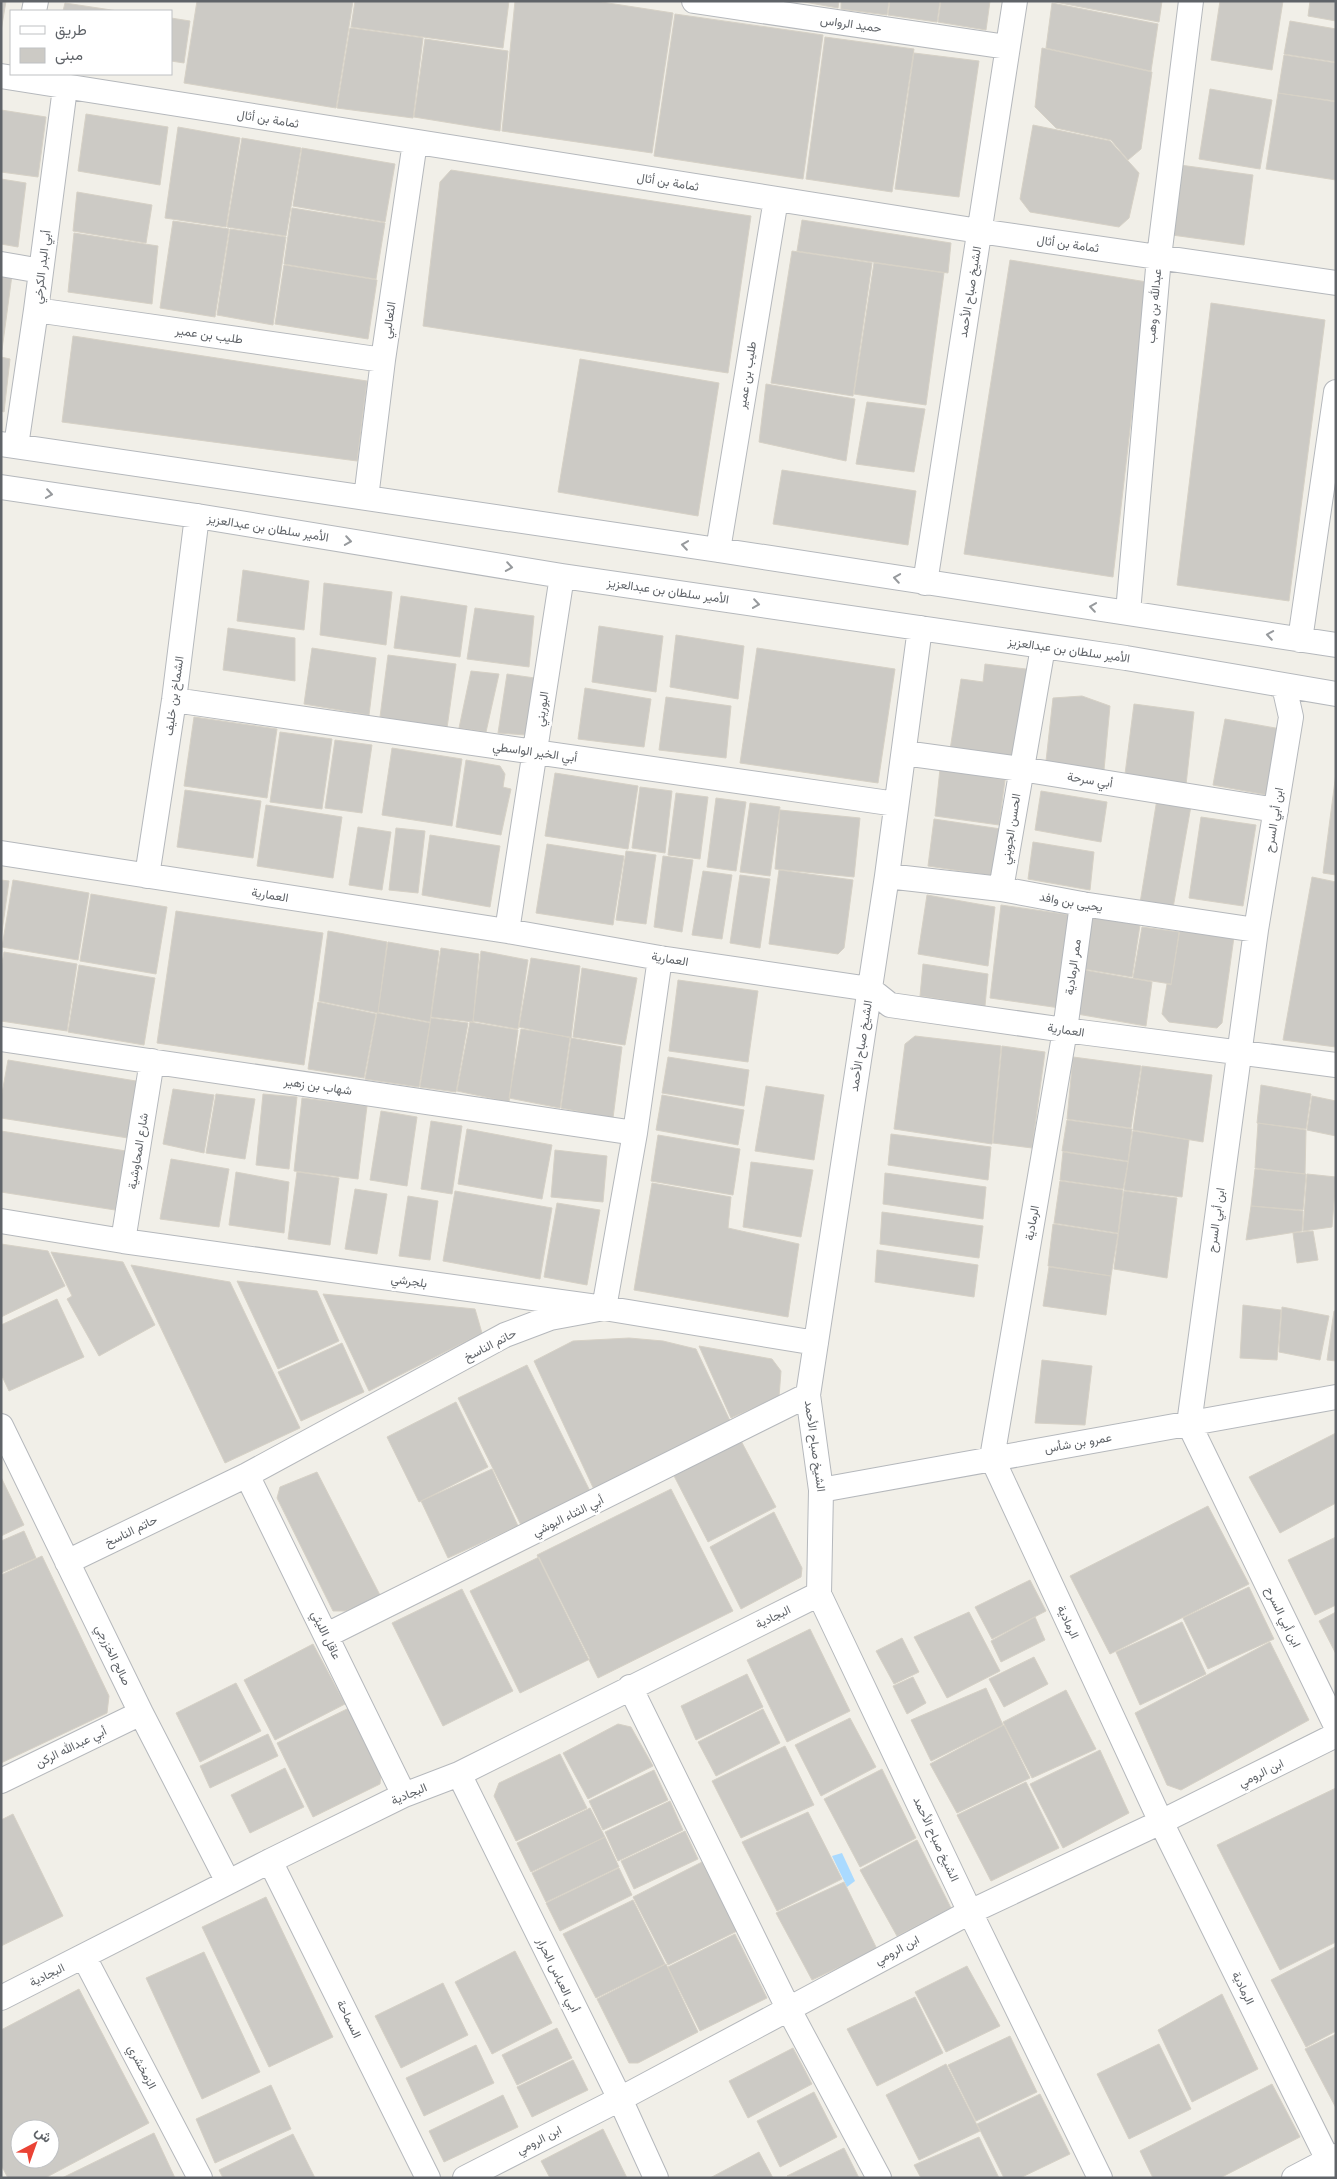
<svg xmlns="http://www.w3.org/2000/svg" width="1337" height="2179" viewBox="0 0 1337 2179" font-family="'Varela Round',Vazirmatn,sans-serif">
	<rect width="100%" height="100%" fill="#f1efe8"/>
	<path fill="#aadaff" d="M842,1853L855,1881L847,1887L832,1856Z"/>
	<path fill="#cccac5" stroke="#d6d1c6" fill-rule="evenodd" d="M1,1H6L1,31Z
		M197,1H353L336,108L184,83Z
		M355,1H509L503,48L351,27Z
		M515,1H595L673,13L652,153L502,131Z
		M799,1H839L838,8Z
		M841,1H889L887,15L841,9Z
		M890,1H940L937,22L888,15Z
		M941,1H990L986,30L938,22Z
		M1050,1H1162L1159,22Z
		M1220,1H1283L1272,70L1211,60Z
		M1310,1H1336V21L1308,16Z
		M65,3L118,11H63Z
		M1052,3L1158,24L1151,71L1046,48Z
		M675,14L823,35L803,179L654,156Z
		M171,18L190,21L184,63L171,61Z
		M1290,21L1336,29V62L1284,54Z
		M350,28L423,38L413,118L337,108Z
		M825,37L914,49L892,192L806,179Z
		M425,39L508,51L500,131L414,117Z
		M1042,48L1152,72L1141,149L1128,160L1111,140L1056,128L1035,107Z
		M914,53L979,61L959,197L895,189Z
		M1284,55L1336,63V101L1278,93Z
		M1210,89L1272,100L1260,169L1199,159Z
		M1278,93L1336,102V180L1266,169Z
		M1,110L46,117L38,177L1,172Z
		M86,114L168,127L160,185L78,171Z
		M1033,125L1110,141L1139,173L1129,218L1119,227L1030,212L1020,199Z
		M178,127L240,138L226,227L165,218Z
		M242,138L301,148L286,236L227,227Z
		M302,148L395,164L385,222L293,206Z
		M1180,165L1253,175L1244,245L1172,235Z
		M451,170L751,216L728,373L423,326L440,182Z
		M1,179L26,183L18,247L1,244Z
		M77,192L152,205L146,243L73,231Z
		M292,208L385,223L376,279L284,264Z
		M802,220L951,243L948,273L797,251Z
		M173,221L229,229L215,317L160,308Z
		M230,229L286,237L273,325L217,315Z
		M74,233L158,246L152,304L68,292Z
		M792,251L872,263L853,396L771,383Z
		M1010,260L1147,282L1113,577L964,554Z
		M874,263L944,273L926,405L854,394Z
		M284,265L377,280L368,339L275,324Z
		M1,273L12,275L2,350H1Z
		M1211,303L1325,320L1289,601L1177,585Z
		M73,336L367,381L357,461L62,422Z
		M1,357L10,359L4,412L1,411Z
		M580,359L719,383L698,516L558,492Z
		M766,384L855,399L846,461L759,442Z
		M867,402L925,409L914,472L856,464Z
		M782,470L916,491L908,545L773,524Z
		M243,570L309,581L304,630L237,621Z
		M324,583L392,592L386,645L320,635Z
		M401,596L467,606L460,657L394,648Z
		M475,608L534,616L529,667L467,659Z
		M599,626L663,636L656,692L592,682Z
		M228,628L295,638V681L223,670Z
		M676,635L744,646L738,699L670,687Z
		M312,648L376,658L369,715L304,704Z
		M757,648L895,669L878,783L740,763Z
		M388,655L456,664L447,728L380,717Z
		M985,664L1034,670L1017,761L950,750L961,679L983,682Z
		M471,671L499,674L486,732L459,728Z
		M507,674L535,678L526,735L498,733Z
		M585,688L651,699L644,747L578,739Z
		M1082,696L1110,706L1104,770L1046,761L1053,698Z
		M666,697L731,706L726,758L659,750Z
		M1134,704L1194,712L1186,785L1125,774Z
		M194,717L277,729L267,798L184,786Z
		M1225,719L1281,729L1267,795L1213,785Z
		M280,732L332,739L322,809L270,802Z
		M335,740L372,745L362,813L325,808Z
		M392,748L462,759L452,826L382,815Z
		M466,760L500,766L505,774L503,787L511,789L501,835L456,827Z
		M940,769L1005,780L999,825L935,816Z
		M555,773L638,786L628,849L545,836Z
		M1336,773V875L1323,873Z
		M640,787L672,791L665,853L632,848Z
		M185,790L261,801L253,858L177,847Z
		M1041,791L1107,802L1101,842L1035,830Z
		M676,793L708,797L700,859L668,855Z
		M716,798L746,802L736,871L707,867Z
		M1157,799L1191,806L1173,908L1140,903Z
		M750,803L780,807L770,876L740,872Z
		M266,805L342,817L333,878L257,866Z
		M780,810L860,818L854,877L775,869Z
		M1201,817L1256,825L1243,906L1189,898Z
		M934,819L1001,829L994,876L928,866Z
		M358,827L391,832L382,890L349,885Z
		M396,828L425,831L418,893L389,890Z
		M430,835L500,846L490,907L422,895Z
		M1033,842L1094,852L1090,890L1028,879Z
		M547,844L624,856L613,925L536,913Z
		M626,851L656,855L646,924L616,920Z
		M663,856L693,860L682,932L654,927Z
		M779,870L853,880L844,948L838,954L769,944Z
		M703,871L732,875L722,939L692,935Z
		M740,875L770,879L760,948L730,943Z
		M1312,877L1336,882V1047L1283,1040Z
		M1,880L9,881L1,939Z
		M13,880L89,893L78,960L2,947Z
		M91,894L167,907L156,974L80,961Z
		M927,895L995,907L988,966L918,954Z
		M1001,905L1071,915L1060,1008L990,998Z
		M176,911L323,933L304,1065L157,1043Z
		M1092,917L1140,925L1132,977L1084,969Z
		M1142,927L1179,932L1171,984L1133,978Z
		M1180,929L1234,937L1222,1023L1217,1028L1169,1022L1162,1014L1167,984L1171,985Z
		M328,931L387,942L378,1013L319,1001Z
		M388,942L439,951L430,1022L378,1012Z
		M441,948L479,954L473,1022L431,1017Z
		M481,951L528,960L518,1029L473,1021Z
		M4,952L77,964L67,1031L1,1021V969Z
		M531,958L580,966L571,1038L519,1027Z
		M923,964L988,974L985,1006L920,996Z
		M79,965L155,978L144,1045L68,1032Z
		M582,968L637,978L625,1045L573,1037Z
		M1084,970L1152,982L1146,1026L1077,1014Z
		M678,980L758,991L748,1062L669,1051Z
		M318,1002L376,1014L364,1078L308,1069Z
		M377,1013L430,1023L419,1087L365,1079Z
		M431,1018L468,1023L456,1092L420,1087Z
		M470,1022L518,1030L509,1102L457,1091Z
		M521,1029L570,1037L560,1108L509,1098Z
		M915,1036L1001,1046L992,1144L894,1129L905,1044Z
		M571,1038L622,1047L613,1118L561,1108Z
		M1002,1046L1045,1052L1032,1148L993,1143Z
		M668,1057L749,1070L744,1106L662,1093Z
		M1073,1057L1141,1066L1131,1128L1067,1119Z
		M8,1060L136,1081L128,1138L1,1118V1099Z
		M1142,1066L1212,1075L1203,1142L1133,1130Z
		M1261,1085L1311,1094L1306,1129L1257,1123Z
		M766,1086L824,1095L814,1160L755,1151Z
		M173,1089L214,1095L204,1153L163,1144Z
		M216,1094L255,1099L245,1159L206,1153Z
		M263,1094L297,1097L289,1169L256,1165Z
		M662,1095L744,1110L738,1145L656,1130Z
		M1312,1096L1336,1101V1136L1307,1130Z
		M302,1098L367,1106L358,1179L294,1171Z
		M381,1111L417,1117L407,1186L370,1180Z
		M1067,1120L1132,1129L1128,1161L1062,1151Z
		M431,1121L462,1126L452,1194L421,1189Z
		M1258,1123L1306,1130L1305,1174L1255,1168Z
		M467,1129L552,1145L542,1199L458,1184Z
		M1,1131L126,1151L115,1210L1,1192Z
		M1133,1131L1189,1140L1182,1197L1124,1190Z
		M891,1134L991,1147L988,1180L888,1165Z
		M658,1135L740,1149L733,1195L651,1181Z
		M555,1150L607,1156L603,1202L551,1197Z
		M1063,1152L1128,1162L1123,1189L1060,1180Z
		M171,1159L229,1169L219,1227L160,1219Z
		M751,1162L813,1170L801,1237L743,1227Z
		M1255,1169L1306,1174L1303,1210L1251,1206Z
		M236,1172L289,1182L284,1233L229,1225Z
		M297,1172L339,1178L330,1245L288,1239Z
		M885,1173L986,1187L983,1219L883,1204Z
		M1307,1174L1336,1177L1332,1227L1303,1231Z
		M1060,1181L1123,1190L1118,1233L1054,1223Z
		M652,1183L731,1197L728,1228L799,1244L788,1317L634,1290Z
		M355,1189L387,1194L377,1254L345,1249Z
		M455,1191L552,1208L540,1279L443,1261Z
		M1124,1191L1177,1198L1167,1278L1114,1269Z
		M408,1196L438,1201L430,1260L399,1256Z
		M557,1203L600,1210L587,1285L544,1277Z
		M1251,1206L1303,1211L1302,1231L1246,1240Z
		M882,1212L983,1226L979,1258L880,1244Z
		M1053,1224L1118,1234L1111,1276L1048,1266Z
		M1313,1231L1318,1260L1297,1263L1293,1233Z
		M1,1244L48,1251L65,1286L1,1317Z
		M877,1250L978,1265L974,1297L875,1282Z
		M51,1252L123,1262L155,1325L99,1356L67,1299L72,1296Z
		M131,1265L230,1282L300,1428L225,1463Z
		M1049,1267L1111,1276L1106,1315L1043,1306Z
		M237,1281L317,1291L339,1341L278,1369Z
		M323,1294L475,1309L482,1333L369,1391Z
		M57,1299L84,1357L9,1391L1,1374V1325Z
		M1243,1305L1281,1310L1277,1360L1240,1358Z
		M1282,1307L1329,1316L1320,1360L1279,1352Z
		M1334,1311H1336V1361L1327,1360Z
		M629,1338L663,1341L696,1349L733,1427L597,1496L534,1361L573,1341Z
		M342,1343L364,1392L301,1421L278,1372Z
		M699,1346L772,1359L781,1371L779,1397L731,1418Z
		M1042,1360L1092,1366L1085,1425L1035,1423Z
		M527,1365L590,1491L521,1525L458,1398Z
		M456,1402L488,1467L419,1502L387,1437Z
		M1336,1433V1503L1280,1533L1249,1477Z
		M739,1437L776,1507L708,1542L672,1472Z
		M492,1469L518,1526L448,1558L421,1501Z
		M317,1472L381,1597L345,1611H333L277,1498L280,1487Z
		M1,1477L24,1525L1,1536Z
		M671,1489L733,1611L598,1678L537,1555Z
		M1208,1506L1249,1584L1110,1654L1070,1576Z
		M774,1512L802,1568L801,1577L741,1609L710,1547Z
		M24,1531L36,1558L1,1573V1541Z
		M1336,1537V1605L1315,1615L1288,1560Z
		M42,1556L109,1696L107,1713L1,1763V1575Z
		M539,1557L590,1659L520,1693L470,1591Z
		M1030,1580L1046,1611L992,1639L975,1607Z
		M1249,1587L1274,1639L1208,1669L1183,1618Z
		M462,1589L513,1691L443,1726L392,1623Z
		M969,1612L1000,1671L947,1698L914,1637Z
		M1336,1612V1654L1319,1621Z
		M1035,1617L1045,1640L1001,1662L991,1641Z
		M1182,1622L1206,1674L1140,1705L1116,1652Z
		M810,1629L850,1711L787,1742L747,1660Z
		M902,1638L919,1672L894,1684L876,1651Z
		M1270,1642L1309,1720L1181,1790L1167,1785L1135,1713Z
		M313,1644L345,1704L275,1740L244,1680Z
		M1034,1657L1048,1684L1004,1707L989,1679Z
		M747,1674L763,1707L696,1740L681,1706Z
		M913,1677L926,1703L907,1714L893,1686Z
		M236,1683L261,1731L200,1762L176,1713Z
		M986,1688L1003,1725L931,1761L911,1720Z
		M1066,1690L1096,1749L1032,1778L1003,1722Z
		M349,1708L381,1776L380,1784L313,1817L277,1743Z
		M763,1709L780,1743L716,1776L698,1742Z
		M850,1718L876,1767L821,1796L795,1745Z
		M618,1724L631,1727L653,1766L588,1799L563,1753Z
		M1004,1725L1030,1778L957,1813L930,1764Z
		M268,1734L278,1756L210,1788L200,1766Z
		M785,1746L814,1805L741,1838L712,1781Z
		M1100,1750L1129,1813L1063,1848L1030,1784Z
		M560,1754L587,1808L516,1841L494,1796L499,1783Z
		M285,1768L304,1807L250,1833L231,1795Z
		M882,1769L916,1838L860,1867L824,1799Z
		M654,1770L668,1800L603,1830L589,1801Z
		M1026,1782L1059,1848L991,1881L957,1815Z
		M1336,1788V1942L1280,1970L1217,1845Z
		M670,1801L683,1830L618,1861L605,1832Z
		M590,1808L605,1837L531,1872L517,1843Z
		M808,1812L842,1879L777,1911L742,1842Z
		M13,1814L63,1916L1,1946V1820Z
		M685,1831L698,1859L634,1889L621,1861Z
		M605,1837L619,1867L546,1902L532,1873Z
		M917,1840L951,1908L897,1936L860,1870Z
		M702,1862L737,1931L668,1965L633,1897Z
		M619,1868L632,1895L560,1931L546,1903Z
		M844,1882L877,1949L812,1980L776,1913Z
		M266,1897L333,2037L269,2067L202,1927Z
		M633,1900L665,1964L596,1998L563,1934Z
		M735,1934L767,1998L700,2031L668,1967Z
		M1335,1947L1336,2031L1306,2047L1271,1980Z
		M515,1951L552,2023L492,2054L455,1982Z
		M204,1952L260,2072L202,2099L146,1978Z
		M666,1964L698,2032L638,2063H629L597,1999Z
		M967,1966L1000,2026L946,2052L915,1992Z
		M443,1983L468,2035L401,2068L375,2016Z
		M79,1989L149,2123L45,2178H8L1,2165V2030ZM20,2129H50V2159H20Z
		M1222,1994L1258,2069L1192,2102L1158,2030Z
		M915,1997L943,2053L877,2086L847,2029Z
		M557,2028L572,2058L517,2085L502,2055Z
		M1336,2034V2108L1305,2049Z
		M1010,2036L1037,2092L976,2121L948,2065Z
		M1159,2044L1191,2109L1129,2139L1097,2074Z
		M476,2045L494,2083L424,2116L406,2078Z
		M793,2048L812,2084L748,2118L729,2081Z
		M573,2060L588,2090L532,2117L517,2087Z
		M946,2064L980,2131L919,2160L886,2095Z
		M1272,2084L1300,2137L1220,2178H1153L1140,2151Z
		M271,2085L291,2129L215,2163L196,2119Z
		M814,2092L837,2137L780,2167L757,2121Z
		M1040,2094L1070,2154L1020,2178H1004L977,2124Z
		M503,2095L518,2127L444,2162L429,2131Z
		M603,2129L627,2178H550L541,2161Z
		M154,2133L175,2178H62Z
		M293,2134L315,2178H223L219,2170Z
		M979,2137L999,2178H921L914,2165Z
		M844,2148L859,2178L787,2176Z
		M759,2152L773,2178H710Z"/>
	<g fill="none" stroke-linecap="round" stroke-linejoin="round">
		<g stroke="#b5b8bc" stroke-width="26">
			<path id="minor" d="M694,1L1007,47
				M34,11L36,1
				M1,76L979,231L1336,283
				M1,264L41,271
				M36,310L383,360
				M1,444L718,550L1336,645
				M16,446L36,310L65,88
				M1,487L197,516L562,576L1126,658L1336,694
				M366,498L383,360L415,142
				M718,550L776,199
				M925,583L1015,1
				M1128,612L1159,257L1191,1
				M920,628L887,876L808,1395L821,1490L819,1594L970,1912L1100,2178
				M1300,640L1336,392
				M1284,686L1291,717L1256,930L1189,1424L1336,1726
				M174,700L896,804
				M904,753L1021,769L1276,810
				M1,853L507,931L660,958L870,989L890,1005L1065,1030L1336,1065
				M147,876L174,700L197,516
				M887,876L1001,889L1082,904L1256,930
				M1001,889L1043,647
				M1082,904L1065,1030L992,1458L1161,1822L1328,2160L1330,2178
				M507,931L562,576
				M1,1039L635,1133
				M1,1221L123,1241L604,1308L816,1343
				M123,1241L152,1061
				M1,1426L141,1713L228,1882
				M247,1475L404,1795
				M821,1490L1336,1397
				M67,1562L247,1475L505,1335L550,1318L604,1308L635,1133L660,958
				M327,1635L808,1395
				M630,1687L788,2008L879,2178
				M459,1774L620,2099L656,2178
				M1,1781L141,1713
				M270,1861L428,2178
				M84,1957L200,2178
				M1,1998L270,1861L404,1795L459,1774L819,1594
				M465,2178L620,2099L970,1912L1161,1822L1336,1735
				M1294,2178L1336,2156"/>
		</g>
		<use href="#minor" stroke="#fff" stroke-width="24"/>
	</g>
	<defs><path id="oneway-chevron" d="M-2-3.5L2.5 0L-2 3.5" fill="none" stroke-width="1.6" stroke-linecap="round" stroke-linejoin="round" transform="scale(1.25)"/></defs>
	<g stroke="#979a9d">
		<use href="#oneway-chevron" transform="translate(49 494) rotate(8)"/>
		<use href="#oneway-chevron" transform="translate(348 541) rotate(9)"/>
		<use href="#oneway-chevron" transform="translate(685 545) rotate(-172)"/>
		<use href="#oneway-chevron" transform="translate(509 567) rotate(9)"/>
		<use href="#oneway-chevron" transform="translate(897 578) rotate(-171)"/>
		<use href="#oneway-chevron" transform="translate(756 604) rotate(8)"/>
		<use href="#oneway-chevron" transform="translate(1093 607) rotate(-172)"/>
		<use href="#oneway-chevron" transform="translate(1270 635) rotate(-171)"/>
	</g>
	<g text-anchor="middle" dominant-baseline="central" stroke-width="5" stroke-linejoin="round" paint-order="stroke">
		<g font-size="12" fill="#5f6368" stroke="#fff">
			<text transform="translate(851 24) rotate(8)">حميد الرواس</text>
			<text transform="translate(268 119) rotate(9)">ثمامة بن أثال</text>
			<text transform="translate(668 182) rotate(9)">ثمامة بن أثال</text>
			<text transform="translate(1068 244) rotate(8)">ثمامة بن أثال</text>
			<text transform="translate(42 267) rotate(-83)">أبي البدر الكرخي</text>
			<text transform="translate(970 292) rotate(-81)">الشيخ صباح الأحمد</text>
			<text transform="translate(1154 306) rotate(-85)">عبدالله بن وهب</text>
			<text transform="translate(389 320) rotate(-82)">الثعالبي</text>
			<text transform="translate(209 335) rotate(8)">طليب بن عمير</text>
			<text transform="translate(747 375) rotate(-81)">طليب بن عمير</text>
			<text transform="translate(268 528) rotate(9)">الأمير سلطان بن عبدالعزيز</text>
			<text transform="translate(668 591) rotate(8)">الأمير سلطان بن عبدالعزيز</text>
			<text transform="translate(1069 650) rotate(8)">الأمير سلطان بن عبدالعزيز</text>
			<text transform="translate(174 696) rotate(-82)">الشماخ بن خليف</text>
			<text transform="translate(542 709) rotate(-82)">البوريني</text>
			<text transform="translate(535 752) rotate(8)">أبي الخير الواسطي</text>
			<text transform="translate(1090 780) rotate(9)">أبي سرحة</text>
			<text transform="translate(1274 820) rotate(-81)">ابن أبي السرح</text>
			<text transform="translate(1011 829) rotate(-81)">الحسن الجويني</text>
			<text transform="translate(270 895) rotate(9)">العمارية</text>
			<text transform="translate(1071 902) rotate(10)">يحيى بن وافد</text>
			<text transform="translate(670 959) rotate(9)">العمارية</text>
			<text transform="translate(1073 967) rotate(-82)">ممر الرمادية</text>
			<text transform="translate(1066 1030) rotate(8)">العمارية</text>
			<text transform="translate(861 1046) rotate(-81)">الشيخ صباح الأحمد</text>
			<text transform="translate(318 1086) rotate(8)">شهاب بن زهير</text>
			<text transform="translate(138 1151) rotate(-81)">شارع المحاوشية</text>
			<text transform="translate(1216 1220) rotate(-82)">ابن أبي السرح</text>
			<text transform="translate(1032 1223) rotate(-80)">الرمادية</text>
			<text transform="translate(409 1281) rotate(8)">بلجرشي</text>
			<text transform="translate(490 1345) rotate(-27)">حاتم الناسخ</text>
			<text transform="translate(1078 1443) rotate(-10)">عمرو بن شأس</text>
			<text transform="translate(815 1446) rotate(82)">الشيخ صباح الأحمد</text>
			<text transform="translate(568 1516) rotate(-26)">أبي الثناء البوشي</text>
			<text transform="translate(131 1531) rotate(-26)">حاتم الناسخ</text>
			<text transform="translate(773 1617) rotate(-26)">البجادية</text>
			<text transform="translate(1283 1617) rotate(64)">ابن أبي السرح</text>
			<text transform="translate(1068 1622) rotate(65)">الرمادية</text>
			<text transform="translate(326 1635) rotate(64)">عاقل الليثي</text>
			<text transform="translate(113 1655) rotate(64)">صالح الخزرجي</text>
			<text transform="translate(71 1747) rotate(-26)">أبي عبدالله الركن</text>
			<text transform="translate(1261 1773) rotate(-26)">ابن الرومي</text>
			<text transform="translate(409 1794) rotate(-23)">البجادية</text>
			<text transform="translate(936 1839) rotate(65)">الشيخ صباح الأحمد</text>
			<text transform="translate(897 1950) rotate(-28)">ابن الرومي</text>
			<text transform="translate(47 1975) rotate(-26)">البجادية</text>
			<text transform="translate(558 1975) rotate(64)">أبي العباس الحرار</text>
			<text transform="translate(1243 1988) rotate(64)">الرمادية</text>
			<text transform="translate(349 2019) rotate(64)">السماحة</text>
			<text transform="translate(142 2067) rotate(62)">الزمخشري</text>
			<text transform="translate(539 2140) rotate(-27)">ابن الرومي</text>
		</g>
	</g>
	<rect width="1337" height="2179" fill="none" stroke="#5f6368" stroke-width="5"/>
	<rect x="10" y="10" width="162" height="65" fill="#ffffff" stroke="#bfc1c3"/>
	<rect x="20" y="26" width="25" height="8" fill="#ffffff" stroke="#bfc1c3"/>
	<text x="55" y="35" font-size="15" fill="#5f6368">طريق</text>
	<rect x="20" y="48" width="25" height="15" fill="#cccac5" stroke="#bfc1c3"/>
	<text x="55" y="60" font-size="15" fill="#5f6368">مبنى</text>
	<g transform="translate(35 2144) rotate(41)"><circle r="24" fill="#ffffff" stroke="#bfc1c3"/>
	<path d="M0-4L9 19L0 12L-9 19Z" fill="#ea4335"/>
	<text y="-8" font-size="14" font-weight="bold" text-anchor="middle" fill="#5f6368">ش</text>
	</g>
</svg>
